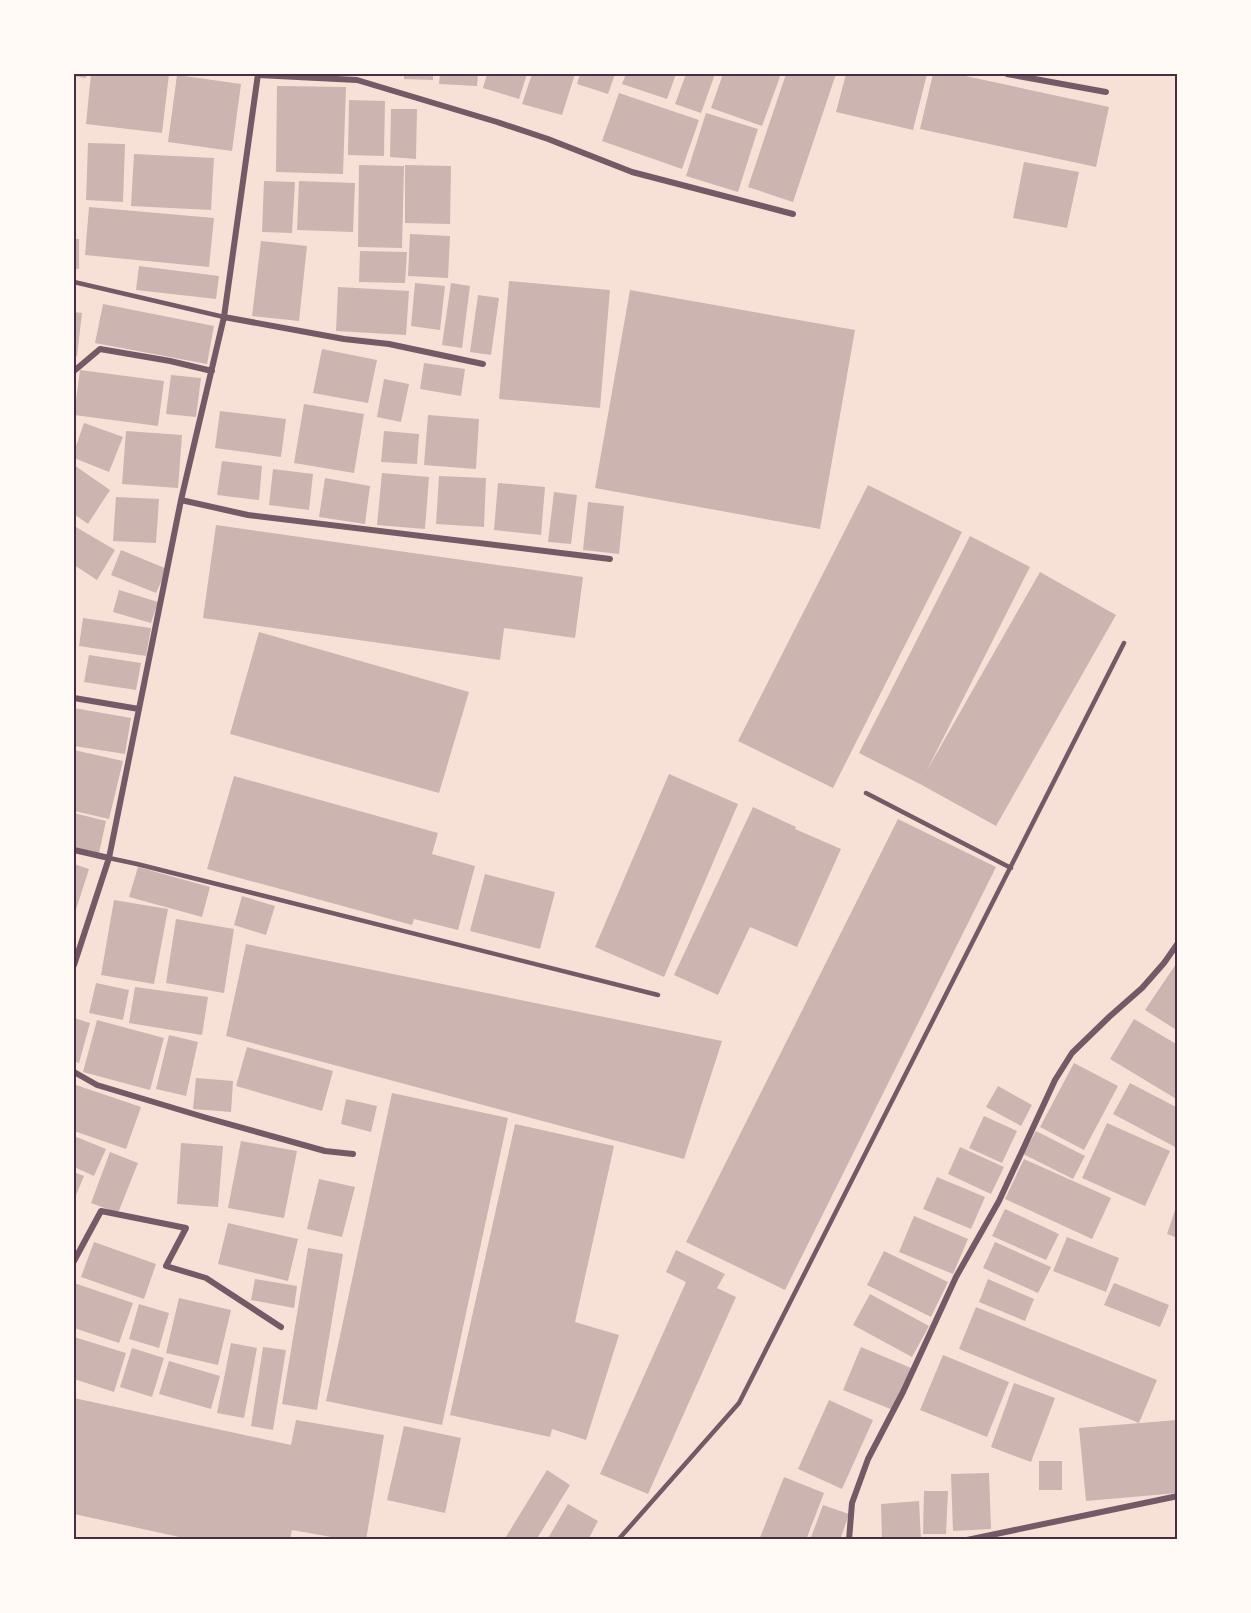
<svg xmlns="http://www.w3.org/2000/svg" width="1251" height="1613" viewBox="0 0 1251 1613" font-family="Inter,sans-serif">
	<rect width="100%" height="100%" fill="#f7e1d7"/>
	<path fill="#ccb4b1" d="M74,74H86V78L74,76Z
		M91,74H169L162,133L86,124Z
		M404,74H433V80L404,79Z
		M440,74H478L477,86L439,84Z
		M487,74H527L519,99L483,88Z
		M532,74H575L562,115L522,104Z
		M580,74H615L608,94L577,84Z
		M626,74H676L667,99L622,84Z
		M686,74H715L701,113L675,104Z
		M723,74H781L762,126L711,108Z
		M786,74H836L793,202L748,187Z
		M846,74H927L913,130L836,112Z
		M933,74H956L1109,107L1096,167L920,129Z
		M177,75L241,84L232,151L168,142Z
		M277,86L346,87L343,174L276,172Z
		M619,93L699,120L682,169L602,141Z
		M349,100L385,101L384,156L348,155Z
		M391,109H417L416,159L390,157Z
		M706,113L758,129L738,192L686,176Z
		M88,143L125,144L123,202L86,200Z
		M134,154L214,158L211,210L131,206Z
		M1024,162L1079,172L1067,228L1013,218Z
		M359,165L404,166L402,248L358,247Z
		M405,165L451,166L450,224L405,223Z
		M264,181L295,182L292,233L262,232Z
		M299,181L355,183L353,232L297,230Z
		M89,207L214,218L209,267L85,255Z
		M410,234L450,236L448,278L408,276Z
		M74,239H79V269H74Z
		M261,241L307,246L299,321L252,316Z
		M360,251L407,252L405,283L359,282Z
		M139,266L219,276L216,299L136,290Z
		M509,281L610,290L600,408L499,399Z
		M415,283L445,286L440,330L411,326Z
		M451,283L470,286L462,348L442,345Z
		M338,287L409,291L406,335L336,331Z
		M630,290L855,330L820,529L595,488Z
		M478,295L499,298L491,355L470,352Z
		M103,304L214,326L207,364L95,343Z
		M74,312L82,313L77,356H74Z
		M322,349L377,360L368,403L313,393Z
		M424,363L465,369L461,396L420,389Z
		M80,370L164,381L158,426L74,415Z
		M171,375L201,378L196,417L166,414Z
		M384,379L409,384L401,422L377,417Z
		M304,404L364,414L354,473L294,463Z
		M220,411L286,419L281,457L215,448Z
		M428,415L479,419L476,469L424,465Z
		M84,423L123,437L109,472L74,458V452Z
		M126,431L182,435L178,488L122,484Z
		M384,431L419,434L417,464L381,462Z
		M222,461L262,466L259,500L217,495Z
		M74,465L110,490L88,524L74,514Z
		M273,469L313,474L309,510L269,505Z
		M382,473L429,477L425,529L377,525Z
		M439,476L486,478L484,527L436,524Z
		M325,478L370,486L365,524L319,517Z
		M498,483L545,487L541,535L494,530Z
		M868,485L962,532L833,788L738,741Z
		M554,492L577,495L571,544L548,542Z
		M116,497L159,499L156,543L113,541Z
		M588,502L624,506L619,554L583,550Z
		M216,525L583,577L575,638L504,628L500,660L203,618Z
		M76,527L115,550L97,580L74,565V530Z
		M970,536L1030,567L926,772L1040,572L1116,615L996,826L920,784L859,753Z
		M121,550L167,569L156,593L111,575Z
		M119,590L158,602L151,623L113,612Z
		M83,618L151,628L146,656L79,646Z
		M259,632L469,692L439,793L230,734Z
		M89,655L141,663L136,690L84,682Z
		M74,708L131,718L125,754L74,746Z
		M74,750L123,761L109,819L74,811Z
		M669,774L738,804L664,977L595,947Z
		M234,776L438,833L432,854L475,866L458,930L414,919L412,925L207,869Z
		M753,807L796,827L795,829L841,849L797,947L750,927L718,995L674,975Z
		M74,813L106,821L99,853L74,847Z
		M898,819L996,867L785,1290L686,1242Z
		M74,864L89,869L74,916Z
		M138,867L210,887L202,917L129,897Z
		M485,874L555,892L540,949L470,931Z
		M242,896L275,906L266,935L234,925Z
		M114,900L168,909L154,984L101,975Z
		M176,919L234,929L224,993L166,983Z
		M246,944L722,1041L684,1159L226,1036Z
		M1178,961V1031L1145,1010Z
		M96,983L129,990L123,1020L89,1013Z
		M135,987L208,997L202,1035L129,1023Z
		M74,1018L90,1023L79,1063L74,1061Z
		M1134,1019L1178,1045V1100L1110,1059Z
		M97,1020L164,1038L150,1090L83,1072Z
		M169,1035L198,1042L186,1096L156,1089Z
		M247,1047L333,1071L322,1111L236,1086Z
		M1074,1063L1118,1086L1084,1150L1040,1127Z
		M196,1078L233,1081L231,1112L193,1109Z
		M1130,1083L1178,1108L1177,1148L1113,1114Z
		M76,1085L141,1107L126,1149L74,1131V1093Z
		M998,1086L1032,1105L1021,1126L986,1107Z
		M392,1093L508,1118L442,1425L326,1401Z
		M346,1099L377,1106L371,1132L341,1124Z
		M984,1116L1017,1131L1002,1163L969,1148Z
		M1107,1123L1170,1151L1145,1206L1082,1178Z
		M515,1124L614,1146L575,1322L619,1335L586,1440L552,1429L550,1437L450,1415Z
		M1036,1131L1085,1156L1073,1179L1023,1154Z
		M74,1136L106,1149L94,1176L74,1167Z
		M241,1141L297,1151L284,1218L228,1208Z
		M181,1143L223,1146L218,1207L177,1204Z
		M960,1147L1004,1167L991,1194L948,1174Z
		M110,1152L138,1163L118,1213L91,1203Z
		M1024,1159L1111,1198L1092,1239L1005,1199Z
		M74,1172L84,1176L74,1200Z
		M937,1177L985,1197L971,1229L923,1209Z
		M319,1179L355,1187L342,1237L307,1229Z
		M1005,1209L1059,1234L1046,1260L992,1236Z
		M1175,1210L1178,1211V1238L1167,1234Z
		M914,1216L968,1239L953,1274L899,1252Z
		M228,1223L298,1239L288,1281L218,1264Z
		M1067,1237L1119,1258L1106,1292L1053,1271Z
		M94,1242L156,1264L144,1299L81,1277Z
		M995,1242L1051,1267L1038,1293L983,1268Z
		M308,1248L343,1254L317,1410L282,1404Z
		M676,1250L725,1274L717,1288L736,1297L648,1494L600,1474L686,1282L666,1272Z
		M884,1251L948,1282L931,1317L867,1285Z
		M255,1279L297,1286L294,1308L251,1300Z
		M988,1279L1034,1299L1025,1321L979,1302Z
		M74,1283L133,1303L119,1343L74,1328Z
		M1114,1283L1169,1305L1160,1327L1104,1305Z
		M870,1294L929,1326L912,1357L853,1325Z
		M179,1298L231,1310L218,1365L166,1353Z
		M139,1304L169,1313L159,1348L129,1339Z
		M976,1307L1157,1380L1139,1423L959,1349Z
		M74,1337L126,1353L114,1392L74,1379Z
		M231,1343L257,1348L244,1418L217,1413Z
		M263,1347L286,1350L273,1430L251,1426Z
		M861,1347L911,1368L893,1410L843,1390Z
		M132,1348L164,1358L152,1397L120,1387Z
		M943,1355L1009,1382L987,1437L920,1410Z
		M169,1361L220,1376L211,1409L159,1394Z
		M1014,1383L1055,1398L1031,1462L991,1447Z
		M74,1398L291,1445L296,1420L384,1435L366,1540H348L292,1530L290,1540H193L74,1514Z
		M829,1400L873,1420L842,1489L798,1469Z
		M1177,1420L1178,1493L1086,1501L1079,1428Z
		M404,1426L461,1438L445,1513L387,1500Z
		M1039,1461H1062V1490H1039Z
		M547,1470L570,1485L536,1540H504Z
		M989,1473L991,1529L953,1531L951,1474Z
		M784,1477L824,1493L806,1540H759Z
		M924,1491H948L946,1534H923Z
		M919,1501L921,1540H882L881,1504Z
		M568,1504L598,1521L588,1540H547Z
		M823,1505L849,1514L840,1540H810Z"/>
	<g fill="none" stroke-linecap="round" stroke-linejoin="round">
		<path stroke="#755966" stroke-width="4.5" d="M74,282L224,317
			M866,793L1011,868
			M109,858L137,864L658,995
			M618,1540L739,1403L1124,643"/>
		<path stroke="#755966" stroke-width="6" d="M1007,74L1106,92
			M258,75L357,80L497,122L548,139L632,172L793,214
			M224,317L344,339L389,344L483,364
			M74,371L100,349L170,361L212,371
			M181,500L248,515L610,559
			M74,698L139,709
			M74,850L109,858
			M74,965L109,858L181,500L224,317L258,74
			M74,1072L97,1085L207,1118L325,1151L353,1154
			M74,1261L101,1211L186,1228L166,1266L206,1278L281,1327
			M849,1540L852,1503L868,1459L903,1392L956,1277L999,1201L1055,1080L1072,1053L1109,1017L1142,988L1164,963L1178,943
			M967,1540L1178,1496"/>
	</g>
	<rect width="1251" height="1613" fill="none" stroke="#fffaf5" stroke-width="150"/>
	<rect x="75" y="75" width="1101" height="1463" fill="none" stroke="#4a2c40" stroke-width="2"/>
</svg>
